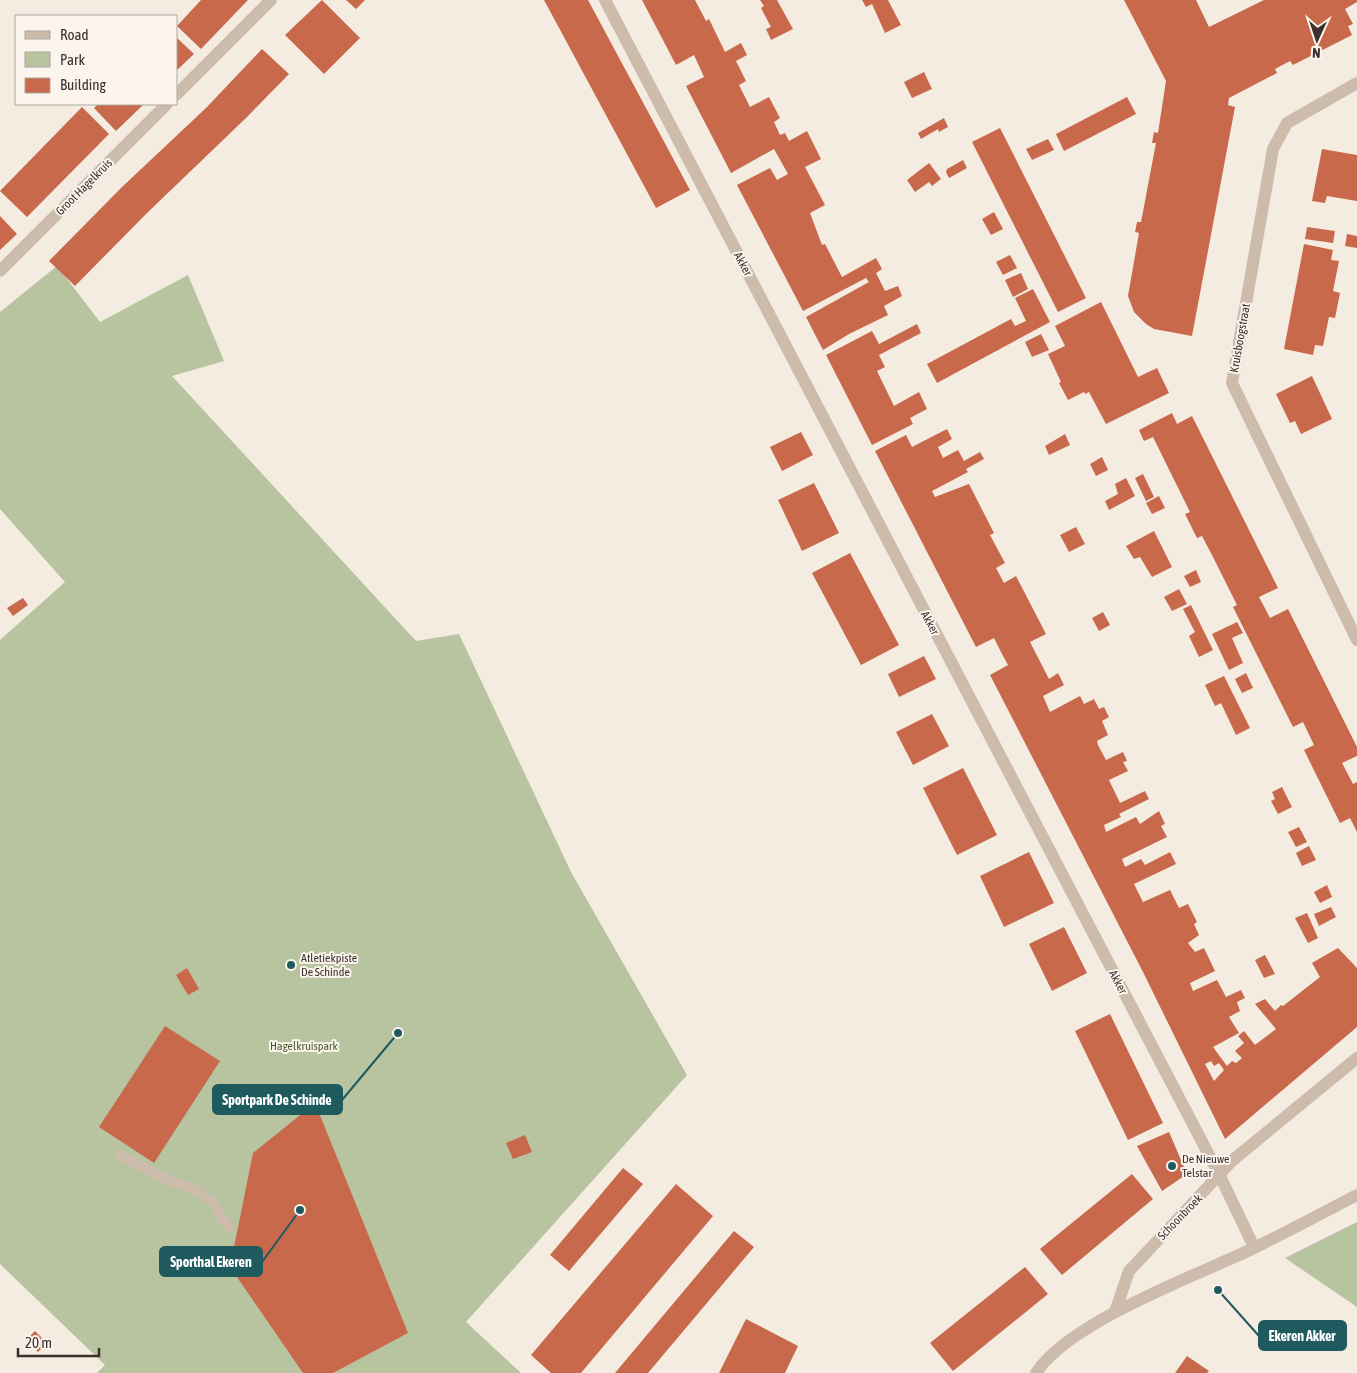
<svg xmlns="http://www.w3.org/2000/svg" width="1357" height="1373" viewBox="0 0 1357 1373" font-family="'Asap Condensed',sans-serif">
	<rect width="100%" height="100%" fill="#f4ebe1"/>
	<path fill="#b8c4a0" d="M57,266L100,322L188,275L224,361L172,376L416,641L459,634L571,872L687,1075L466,1322L521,1373H97L105,1365L0,1264V640L65,582L0,509V312Z
		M1357,1222V1307L1285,1258Z"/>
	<path fill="#c8694b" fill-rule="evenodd" d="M201,0H248L201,49L177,26Z
		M322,0L360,38L324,74L285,35Z
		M346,0H365L356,9Z
		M544,0H588L690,190L656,208Z
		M642,0H695L706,21L709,19L725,52L741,43L747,55L736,61L746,81L739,85L750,107L769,97L780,118L774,122L780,135L785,133L789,141L807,131L821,159L805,167L825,205L810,213L822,245L825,244L842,277L876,258L882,269L876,273L885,291L898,286L902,296L884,306L888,315L849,334L823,350L806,317L869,282L866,278L803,311L737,185L770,168L777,180L788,174L774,149L731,173L686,86L704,77L694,55L676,65Z
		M760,0H777L793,29L771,40L766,29L771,27L761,8L764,6Z
		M862,0H888L901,25L885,33L872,4L866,7Z
		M1124,0H1196L1209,27L1264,0H1357V2L1345,9L1353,24L1348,26L1352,35L1293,65L1290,61L1275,69L1277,73L1229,98L1228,105L1235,107L1192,336L1154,329L1146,324L1134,312L1128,296L1139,233L1135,232L1137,222H1141L1142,217L1155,148L1156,143H1152L1154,132L1158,133L1166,81Z
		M176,37L194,54L176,71Z
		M262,49L289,74L247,117L147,213L75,286L49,261L121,188L207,107Z
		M924,72L932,89L912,98L904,82Z
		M1127,97L1136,114L1064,151L1056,134Z
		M98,104H144L116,131L94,108Z
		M82,107L109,134L27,217L0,191Z
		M944,118L948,127L939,132L938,129L921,139L918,133Z
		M1000,128L1086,298L1058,312L972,142Z
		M1048,139L1054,150L1032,160L1026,149Z
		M1322,149L1357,155V201L1327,196L1325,203L1312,201Z
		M963,160L967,168L949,178L946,172L947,169Z
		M929,163L941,179L932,186L929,182L915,192L907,180Z
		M994,212L1003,229L991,235L982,219Z
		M0,216L17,234L0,250Z
		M1307,227L1335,231L1333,243L1305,239Z
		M1347,234L1357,236V248L1345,246Z
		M1304,244L1333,250L1331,260L1339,261L1333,291L1340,293L1335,318L1329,317L1323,346L1315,345L1313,355L1284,349Z
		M1010,255L1017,268L1003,275L996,262Z
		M1021,273L1028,289L1013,297L1005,280Z
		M1033,289L1050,322L937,383L927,364L1011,319L1015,326L1026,321L1015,298Z
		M1101,302L1138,377L1157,368L1169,393L1106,424L1089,392L1085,394L1084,392L1068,400L1059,383L1061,382L1048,354L1065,346L1055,326Z
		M917,324L921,333L879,355L885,367L877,371L894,406L919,392L927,409L910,418L913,424L872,445L826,355L872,331L879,344Z
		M1041,334L1049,350L1032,357L1025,342Z
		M1312,376L1332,419L1301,434L1295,421L1290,423L1276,394Z
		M1172,413L1177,424L1192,416L1278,588L1259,597L1270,618L1288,609L1357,747V756L1342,763L1353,784L1357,782V832L1350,818L1340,823L1304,750L1314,745L1303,722L1293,727L1233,607L1237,605L1214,559L1202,536L1197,538L1185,514L1190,512L1153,437L1144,441L1139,430Z
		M947,429L952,439L938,447L943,458L958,450L964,461L980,452L984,459L966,469L968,472L932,491L935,497L969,484L994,533L990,535L1005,563L996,568L1004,583L1016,576L1046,634L1030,642L1049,679L1058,673L1064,685L1043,696L1050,712L1080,696L1084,704L1094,699L1099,709L1104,707L1109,717L1102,721L1108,735L1097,741L1098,745L1106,760L1123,752L1127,761L1123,762L1128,771L1109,780L1120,803L1145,791L1149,799L1119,814L1121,817L1104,825L1106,832L1136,817L1140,824L1159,811L1165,824L1161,826L1167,837L1122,859L1125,867L1141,859L1145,865L1170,852L1176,864L1134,884L1143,902L1170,890L1179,908L1188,904L1197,922L1194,924L1199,935L1188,943L1195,952L1204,948L1215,971L1190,983L1193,991L1217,980L1226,997L1241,990L1245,998L1237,1002L1240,1011L1229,1017L1239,1033L1213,1047L1227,1066L1232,1061L1236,1063L1242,1058L1235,1051L1244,1043L1238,1036L1244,1031L1255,1045L1276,1029L1255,1004L1265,999L1275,1011L1281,1005L1283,1006L1320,977L1312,963L1338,948L1357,968V1027L1225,1139L1143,972L990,675L1008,665L1003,656L994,638L976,647L875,451L906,435L912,447ZM1211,1061L1214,1066L1219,1063L1224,1070L1214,1081L1205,1064Z
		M801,432L813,455L782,471L770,447Z
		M1065,434L1070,445L1049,455L1045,446Z
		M1102,457L1108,470L1096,476L1090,464Z
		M1143,474L1154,497L1146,501L1135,478Z
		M1126,478L1135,496L1109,510L1105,501L1118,494L1115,484Z
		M814,483L839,533L802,551L778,500Z
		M1159,496L1165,508L1152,514L1146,503Z
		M1076,527L1085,544L1069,552L1060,535Z
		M1154,531L1172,567L1152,577L1140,557L1134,559L1126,546Z
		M850,553L899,645L861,665L812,573Z
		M1196,570L1201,582L1190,587L1184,576Z
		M1179,589L1187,604L1172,611L1164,597Z
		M23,598L28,605L13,616L7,608Z
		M1191,605L1213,650L1199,657L1189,636L1195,632L1183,609Z
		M1103,612L1110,625L1099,631L1092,618Z
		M1237,622L1243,633L1232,638L1243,663L1229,670L1212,634Z
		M924,656L936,679L899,697L888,674Z
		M1246,673L1253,688L1242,693L1235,679Z
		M1224,676L1250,728L1236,735L1221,703L1215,706L1205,685Z
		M932,714L949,746L913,765L896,732Z
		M963,768L997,835L957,855L923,788Z
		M1282,787L1292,807L1278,814L1271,801L1275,799L1272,792Z
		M1299,827L1307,842L1296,847L1288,832Z
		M1309,846L1316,860L1302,866L1296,853Z
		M1029,852L1054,903L1004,927L980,876Z
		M1327,885L1332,897L1320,903L1314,892Z
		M1331,907L1336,917L1319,926L1314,914Z
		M1307,913L1318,938L1308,943L1295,918Z
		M1064,927L1087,973L1052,991L1029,944Z
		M1265,955L1275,974L1264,978L1255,960Z
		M187,968L199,989L188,995L176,975Z
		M1110,1014L1163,1123L1128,1140L1075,1031Z
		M165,1026L220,1061L154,1163L99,1127Z
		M315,1103L408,1333L333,1373H303L230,1267L253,1153Z
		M1169,1132L1187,1174L1162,1191L1137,1146Z
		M525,1135L532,1152L513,1159L506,1143Z
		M623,1168L643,1184L569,1271L550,1255Z
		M1132,1174L1153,1199L1062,1275L1040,1249Z
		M676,1184L713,1216L581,1373H551L531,1355Z
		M734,1231L754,1247L648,1373H615Z
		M1025,1267L1048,1294L953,1371L930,1343Z
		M746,1319L798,1346L785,1373H719Z
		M35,1331L47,1343L38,1352L26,1340Z
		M1187,1356L1209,1371L1207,1373H1175Z"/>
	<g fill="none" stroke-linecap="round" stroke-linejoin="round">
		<path stroke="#cdbbac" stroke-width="10" d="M120,1155L160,1176L200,1192L212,1202L229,1228"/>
		<path stroke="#cdbbac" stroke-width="12" d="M605,0L1220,1176L1254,1247
			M1357,83L1287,123L1273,149L1232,383L1357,640
			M176,95L271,0
			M0,271L167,104
			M1115,1312L1129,1271L1233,1160L1357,1058
			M1036,1373C1069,1322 1195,1276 1252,1249C1287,1232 1322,1213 1357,1195"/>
	</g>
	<g fill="#1f5a5e" stroke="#fbf5ee" stroke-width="2">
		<circle cx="291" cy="965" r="5"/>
		<circle cx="1172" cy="1166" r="5"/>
	</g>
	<g text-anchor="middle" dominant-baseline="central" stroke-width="4" stroke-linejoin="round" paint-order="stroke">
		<g font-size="12" fill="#3b302b" stroke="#fbf5ee">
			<text transform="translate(84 187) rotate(-45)">Groot Hagelkruis</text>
			<text transform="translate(743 264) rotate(62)">Akker</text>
			<text transform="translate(1240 338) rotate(-80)">Kruisboogstraat</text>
			<text transform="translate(930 623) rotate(62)">Akker</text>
			<text transform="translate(1118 982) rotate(62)">Akker</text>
			<text transform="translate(1180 1217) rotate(-46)">Schoonbroek</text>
		</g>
		<g font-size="12" fill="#3b302b" stroke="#fbf5ee" text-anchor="start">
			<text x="301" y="958">Atletiekpiste<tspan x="301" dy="14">De Schinde</tspan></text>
			<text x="1182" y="1159">De Nieuwe<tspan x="1182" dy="14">Telstar</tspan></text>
		</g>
		<g font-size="12" fill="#4a5a2e" stroke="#fbf5ee">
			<text x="304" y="1046">Hagelkruispark</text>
		</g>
	</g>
	<path fill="none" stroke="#1f5a5e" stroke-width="2" d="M398 1033L342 1100M300 1210L262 1262M1218 1290L1259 1336"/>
	<g fill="#1f5a5e" stroke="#fbf5ee" stroke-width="2">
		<circle cx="398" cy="1033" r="5"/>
		<circle cx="300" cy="1210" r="5"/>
		<circle cx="1218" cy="1290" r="5"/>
	</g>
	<g fill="#1f5a5e" stroke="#1f5a5e" stroke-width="2">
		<rect x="213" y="1085" width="129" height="29" rx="5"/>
		<rect x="160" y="1247" width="102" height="29" rx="5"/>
		<rect x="1259" y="1321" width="87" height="29" rx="5"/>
	</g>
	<g font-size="14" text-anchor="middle" font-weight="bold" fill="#fff">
		<text x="277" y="1105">Sportpark De Schinde</text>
		<text x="211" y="1267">Sporthal Ekeren</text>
		<text x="1302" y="1341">Ekeren Akker</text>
	</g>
	<rect x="15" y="15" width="162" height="90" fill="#fbf5ee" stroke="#aea6a0"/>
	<rect x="25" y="31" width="25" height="8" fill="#cdbbac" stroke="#aea6a0"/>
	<text x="60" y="40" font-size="15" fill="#3b302b">Road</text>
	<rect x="25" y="52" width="25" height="15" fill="#b8c4a0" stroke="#aea6a0"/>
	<text x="60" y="65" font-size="15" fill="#3b302b">Park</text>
	<rect x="25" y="78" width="25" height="15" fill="#c8694b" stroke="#aea6a0"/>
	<text x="60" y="90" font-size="15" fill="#3b302b">Building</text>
	<g transform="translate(1317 40) rotate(183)" stroke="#fbf5ee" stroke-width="4" paint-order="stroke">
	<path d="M0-4L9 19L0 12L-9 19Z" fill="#3b302b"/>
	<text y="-8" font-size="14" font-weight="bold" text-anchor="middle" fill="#3b302b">N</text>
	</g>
	<path d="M18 1348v8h81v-8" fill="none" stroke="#3b302b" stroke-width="2.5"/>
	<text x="25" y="1348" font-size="15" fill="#3b302b" stroke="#fbf5ee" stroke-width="4" paint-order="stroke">20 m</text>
</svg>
